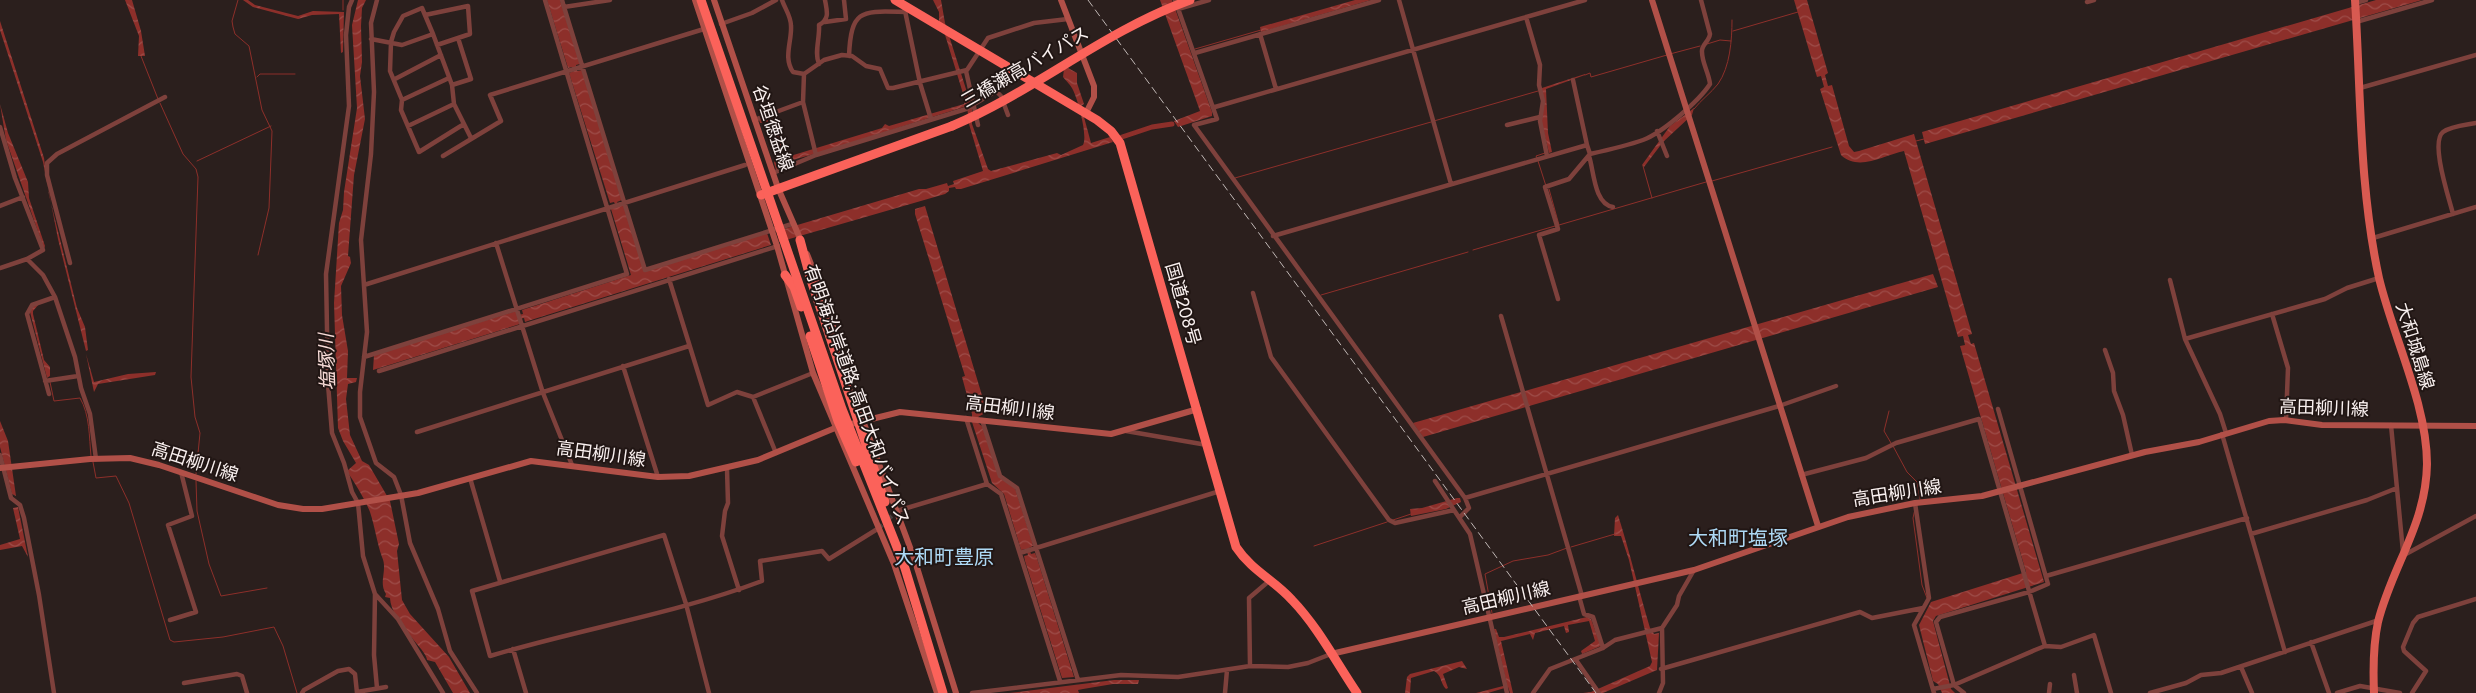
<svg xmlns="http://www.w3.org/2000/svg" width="2476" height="693" viewBox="0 0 2476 693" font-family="Jost,'Noto Sans JP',sans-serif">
	<defs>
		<pattern id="water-waves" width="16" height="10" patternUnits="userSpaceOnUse" patternTransform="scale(1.25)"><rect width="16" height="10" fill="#8d2f2a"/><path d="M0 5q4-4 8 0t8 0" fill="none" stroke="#9e4d49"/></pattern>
	</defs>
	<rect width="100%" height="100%" fill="#2b1f1d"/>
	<path fill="url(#water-waves)" d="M125,0H132L141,31L145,56H138L139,36Z
		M243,0H248L255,5L298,16L313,11L344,12L343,52L341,53L339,14L312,15L298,19L253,7Z
		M358,0H366L362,8L361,26L362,62L360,76L365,119L354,175L348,256L350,257L351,263L341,286L342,315L348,351L347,378H357L356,382L348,384L346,399L350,435L362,461L369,465L390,501L399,544L397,551L402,600L410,614L449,657L470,693H453L435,662L427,660C428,651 391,622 390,598L385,597L386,594C378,582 388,570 382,557C377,543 375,527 370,512C364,497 355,484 347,471L356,463L343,441L338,428L334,303L339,223L343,210L344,192L357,108L352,25Z
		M547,0H560L580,64L576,65L577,71L582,70L622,200L617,202L619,206L623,204L644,271L767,233L771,245L531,320L525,322L524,318L519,319L520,324L373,370L374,355L516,311L518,315L523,314L522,310L631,275L611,209L616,206L614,202L610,203L569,73L574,71L572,67L568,68Z
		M933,0H941L945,23L972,108V124L988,169L991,171L1057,153L1061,155L1083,145C1088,136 1078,100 1073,90C1071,85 1066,81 1063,77L1064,69L1068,68L1077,73V83L1084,104L1081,106L1091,143L1110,137L1113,142L961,189H956L955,187L949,188V191L945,194L779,242L777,231L919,189H926L947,183L948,186L954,184L953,181L983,171L969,124L967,106L825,151L796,159L776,170L774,163L778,146L772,124L770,122L760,123L759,120L773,116L778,119L782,153L783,156L787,157L882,128L885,124L889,126L964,104L965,100L942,25L939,22V12Z
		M1160,0H1172L1212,112V116L1178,127L1174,121L1200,111Z
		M1355,0H1371L1261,32L1260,27Z
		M1794,0H1807L1828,73L1825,75L1828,86L1832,85L1849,146L1854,152L1859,151L1914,134L1972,334L1968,335L1971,344L1974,343L2044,582L1936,616L1933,621L1951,689L1955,693H1942L1938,684L1933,681L1919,625L1931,602L2026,572L1960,346L1965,345L1963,336L1958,337L1904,151C1884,155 1859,172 1841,155L1820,89L1824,87L1821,76L1817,77Z
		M2376,0H2422L1925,144L1922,132Z
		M0,21L44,158L49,195L77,308L85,327L88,350L86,351L58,239L43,162L0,30Z
		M1585,74V75L1546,89L1548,133L1552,152L1549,153L1542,125V88Z
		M0,104L8,133L28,182L29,198L45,246L44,249L6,140Z
		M1694,108L1692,115L1663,142L1644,167L1642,165L1670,126Z
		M925,206L987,412L978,417L977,422L984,428L1000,477L1015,488L1032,541L1033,546L1029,548L1031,554L1035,553L1037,558L1074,677L1062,678L1025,561L1024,556L1028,555L1026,549L1021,550L1004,494L992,483L972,422V414L962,377L965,376L915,214V209Z
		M1933,274L1938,287L1423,437L1413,423Z
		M39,304L33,311V314L44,360L50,367V376L47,378L30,312L32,306Z
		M86,354L94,382L128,374L156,372L155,375L98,384L94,392Z
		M0,421L8,441L16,496L12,494L0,447Z
		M1457,498H1460L1461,502L1446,509L1411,516L1410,509L1422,508Z
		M18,507L28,557L22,546L0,550V545L20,539L13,508Z
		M1618,515C1630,553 1639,591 1650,628L1654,634L1659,633L1657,670L1603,693H1583L1591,692L1650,666L1652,662L1629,560L1621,536H1614L1615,518Z
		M1587,617L1591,619L1601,646L1582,654L1581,651L1595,641L1589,621L1568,625L1569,632L1566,633L1564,626L1535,633L1533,640L1530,634L1501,641L1513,693H1510L1508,687L1488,693H1476L1507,685L1494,629H1496L1499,637H1504Z
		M1462,661L1467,669L1459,667L1443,674L1448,688L1446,689C1440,683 1442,675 1434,671L1411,678L1410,693H1405L1407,677L1410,674Z
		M1114,680H1139L1138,684H1113L1083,689L1078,690L1079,693H1009Z"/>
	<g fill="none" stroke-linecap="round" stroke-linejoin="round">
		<path stroke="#8d2f2a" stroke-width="1" d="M238,0L232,21L233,27L235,34L249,46L262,110L272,131L269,208L258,255
			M343,0V10
			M1733,31L1798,12
			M1707,44L1720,40L1731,41
			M1195,49L1261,30
			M1670,54L1700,46
			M141,56L158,99
			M1585,75L1590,73L1591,77L1667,55
			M257,77L260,74H295
			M160,103L183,154L196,169L198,177L191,377L195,417L200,433L196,474
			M1694,109C1701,100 1711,93 1718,84C1730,67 1732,40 1732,20
			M1434,121L1538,91
			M1916,141L1924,139
			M1537,158L1536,156L1545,153
			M197,161L271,126
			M1538,161L1546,186
			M1643,166L1652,198
			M1235,178L1431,122
			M1712,181L1832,147
			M1549,189L1559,225
			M1559,225L1706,182
			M1473,250L1555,226
			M1321,295L1468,252
			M50,382L54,401L80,398C90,415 89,437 91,456
			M1889,411L1884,431L1891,443
			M1893,446L1907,472L1917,482L1920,499
			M93,462L96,478L116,476L129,503L170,640L174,642L223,637L274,627L283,646L297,693
			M196,481L197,511L209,564L221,596L267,588
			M1915,509L1913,518L1922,585L1927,598
			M1393,520L1411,514
			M1314,546L1387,522
			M1571,547L1615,534
			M1492,613L1485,574L1513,561L1548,555L1567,548"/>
		<path stroke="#8d2f2a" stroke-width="5" d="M1122,137L1152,127L1172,124"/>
		<path stroke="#4a3e3c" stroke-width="4.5" stroke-dasharray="4.5 2" stroke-linecap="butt" d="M879,528L897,511"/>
		<path stroke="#7e413c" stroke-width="4.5" d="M352,0L349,7L346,35L349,106L326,274L328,384L332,433L344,463L352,492L358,503L363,556L375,594L374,655L377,688
			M377,0L371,23L374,92L371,154L361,240L367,332L360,392V417L376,463L394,477L401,495L410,543L438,609L450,651L477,693
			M562,0L564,7L610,0
			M782,0C785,9 791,16 791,26C792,41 783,58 793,72L804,74L824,60L842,55L852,56L866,66L880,69L888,88H893L967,70L988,38L1034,23L1068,19
			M1175,0L1217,119L1194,125L1465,498L1469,508L1460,517
			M1399,0L1451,184
			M2087,2L2094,0
			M2355,3L2366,0
			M904,6L920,83L931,119
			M564,7L645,270L792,224
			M1178,9L1209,0
			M425,15L468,6L470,34L437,45
			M1526,17L1540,65L1539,85L1543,101L1540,121L1547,156
			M825,22L846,19L844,0
			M2356,22L2432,0
			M721,24L752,13L776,0
			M433,34L422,8L403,16L394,32L391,42L390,71L402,100L401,110L419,152L464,124
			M1260,34L1276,89
			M371,39L402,45L433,34L452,85L454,104L471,138
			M1195,53L1379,0
			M849,56C851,8 862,11 905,12
			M819,64C814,53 820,38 819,25C830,19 827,11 825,0
			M966,71L978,125
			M395,79L441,55
			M1573,80L1587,145
			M452,85L471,79L458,38
			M2360,88L2476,55
			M402,100L449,78
			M803,102L816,155
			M1215,107L1585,0
			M754,120L803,102L804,74
			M1507,125L1540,117
			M408,126L454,104
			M0,127L15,178L43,250L27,259
			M1657,131L1667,156
			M443,156L501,121L490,95L704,29
			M1589,156C1594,171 1594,204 1613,207
			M773,173L816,155L966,109L996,91L1001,96L1008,115
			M0,206L23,197
			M2453,214C2449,198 2430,142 2443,132C2451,126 2466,125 2476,123
			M1273,236L1587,145L1590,154C1608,150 1626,146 1643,140C1662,133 1699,101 1710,84C1709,73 1702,63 1702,52C1701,45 1709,42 1710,34L1701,0
			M2373,238L2476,207
			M496,243L543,393L572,465
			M70,263L47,175V163L57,154L165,97
			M0,268L27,259L43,275L55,297L75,357L81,388L90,414L96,459
			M669,279L708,405L737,392L753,397L813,373
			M2170,280L2185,339L2220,414L2226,433
			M364,285L745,165
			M1253,293L1271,357L1389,520L1395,523L1454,510L1470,534L1507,693
			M1558,299L1539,235L1558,229L1545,187L1569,179L1590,154
			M2272,314L2288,368L2286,420
			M1501,316L1582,596
			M2185,339L2325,299L2347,288L2379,278
			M2105,350L2113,373L2114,391L2123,415L2132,455
			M364,357L627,274L545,0
			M623,366L658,477
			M379,371L778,246
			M45,381L78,376
			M49,394L27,314L32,305L55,297
			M753,397L776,453
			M966,418L987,484L1001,494L1060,681
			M982,420L1000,476L1017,488L1078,680
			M2391,425L2403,552
			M1126,431L1207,445
			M417,432L689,346
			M2222,434L2285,652
			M0,455L11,498L20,505L24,518L39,595L54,693
			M727,469L728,503L725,511L722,536L739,590
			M1801,475L1866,458L1896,443L1979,419L2045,646
			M470,478L500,581
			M1435,481L1454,510
			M1465,498L1779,406L1836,386
			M1915,503L1929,598L1914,625L1934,693
			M897,511L987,484
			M2251,534L2367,500L2397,488
			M1020,553L1220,491
			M2406,554L2476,516
			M2046,576L2247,518
			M375,594L398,619L443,693
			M1579,596L1584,614L1593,617L1603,648
			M170,620L196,612L168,525L192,516L181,472
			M2311,642L2329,693
			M513,649L526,693
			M1576,660L1599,693
			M1250,666L1249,598L1269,581
			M2241,667L2252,693
			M1661,669L1860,612L1872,618L1923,608
			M2074,675L2077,693
			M184,683L237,674L242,676L247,693
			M1933,689L1954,685L2035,650L2045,646L2061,647L2094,635L2111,693
			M357,692L386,687
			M302,693L304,690L338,671L349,669L355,674L357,693
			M709,693L686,604L664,535L472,591L490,656C580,629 674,614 762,581L760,561L822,551L829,559L879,528
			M972,693L1121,675L1178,677L1250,666L1288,667L1308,663L1331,654
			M1225,693L1227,670
			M1533,693L1550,669L1603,648L1615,640L1662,628
			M1659,693L1663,683L1662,628L1677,605L1679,596L1694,570
			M1964,693L1954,685L1936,622L1940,617L2029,592L2048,584L1998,409
			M2049,693L2050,684
			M2150,693L2186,683L2201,675L2221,673L2379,620
			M2337,693L2360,686L2400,693
			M2412,693L2426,671L2404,651L2403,647L2413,623L2418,617L2476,599"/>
		<path stroke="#b15048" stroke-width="6" d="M695,0L777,246L813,373L894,564L937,693
			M714,0L778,188L802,243
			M1061,0L1094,86V97L1086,113
			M1652,0L1818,526
			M807,254L826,302L842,358
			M853,394L914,558L956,693
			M0,468L90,459L130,458L159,465L278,505L303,509H322L418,493L531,461L658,477L689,476L758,460L835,428L900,412L1111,434L1198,409
			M1331,654L1694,570L1848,517L1915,503L1982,496L2145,452L2199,442L2269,421L2284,420L2322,425L2476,426"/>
		<path stroke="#d85a51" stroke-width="8" d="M2355,0C2361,93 2359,187 2379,278C2393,337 2427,404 2427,464C2426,525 2392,566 2378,622C2373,645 2373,669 2374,693"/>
		<path stroke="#fb625a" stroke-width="9" d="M895,0L1097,120L1111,131L1120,143L1236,547C1252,571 1274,580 1292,600C1318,627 1336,662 1357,693
			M761,195L952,126
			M800,240L810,277
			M785,275L794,287L801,307
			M904,565L943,693"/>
		<path stroke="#c0b7b5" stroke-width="1" stroke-dasharray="8 4" stroke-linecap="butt" d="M1088,0L1596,693"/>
		<path stroke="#fb625a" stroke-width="9" d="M701,0L842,409L904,565
			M952,126C1035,91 1104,31 1190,0
			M810,277L885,502
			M810,336L838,421L856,462"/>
	</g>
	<g text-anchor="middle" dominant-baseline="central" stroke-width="4" stroke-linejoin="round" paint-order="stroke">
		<g font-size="18" fill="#f9f0ef" stroke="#211614">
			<text transform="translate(1025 67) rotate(-30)">三橋瀬高バイパス</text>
			<text transform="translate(773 128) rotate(71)">谷垣徳益線</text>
			<text transform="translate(1183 304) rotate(74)">国道208号</text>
			<text transform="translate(2415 346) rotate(73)">大和城島線</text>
			<text transform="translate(857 395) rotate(70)">有明海沿岸道路;高田大和バイパス</text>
			<text transform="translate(1010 408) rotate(7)">高田柳川線</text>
			<text transform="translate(2324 408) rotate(2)">高田柳川線</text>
			<text transform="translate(601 454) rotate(8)">高田柳川線</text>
			<text transform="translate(195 462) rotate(18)">高田柳川線</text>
			<text transform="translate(1897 493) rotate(-9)">高田柳川線</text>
			<text transform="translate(1506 598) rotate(-13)">高田柳川線</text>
		</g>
		<g font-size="19" font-style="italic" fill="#f7dbd7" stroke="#211614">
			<text transform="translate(327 362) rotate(-92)">塩塚川</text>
		</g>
		<g font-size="20" fill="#aedaf6" stroke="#211614">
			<text x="1738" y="538">大和町塩塚</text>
			<text x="944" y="557">大和町豊原</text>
		</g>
	</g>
</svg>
